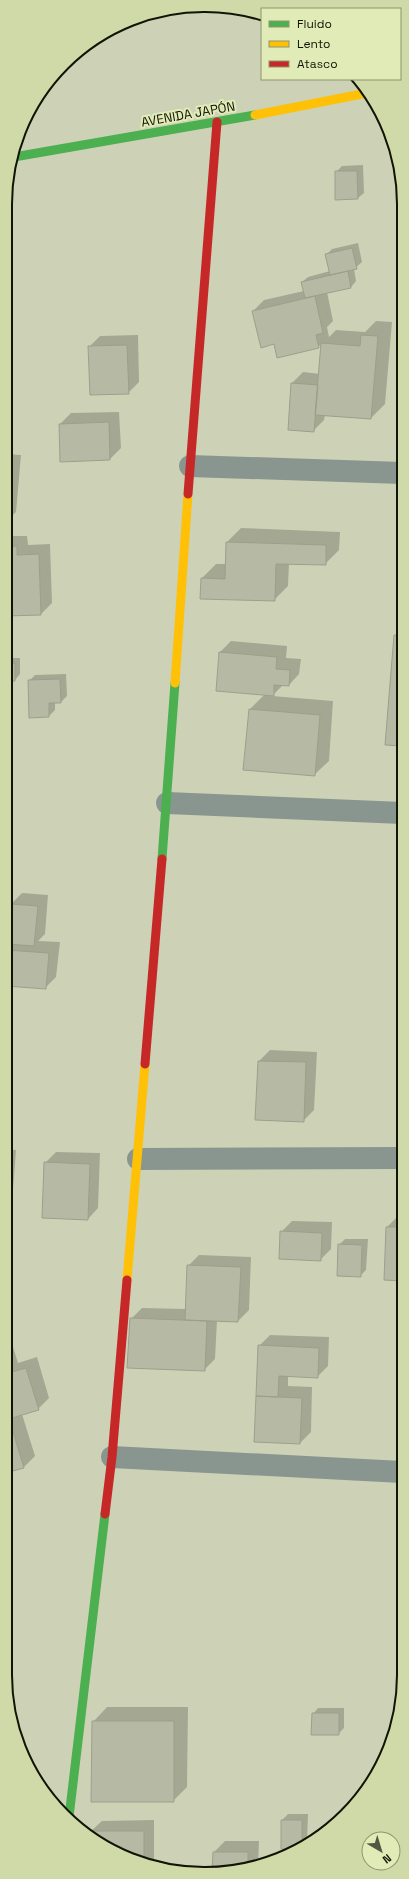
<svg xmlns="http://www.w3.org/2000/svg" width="409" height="1879" viewBox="0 0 409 1879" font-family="'Space Grotesk',sans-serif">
	<rect width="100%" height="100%" fill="#cdd2b7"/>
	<path fill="#0003" d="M363,165L364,193L358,198L336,172L342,166Z
		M358,243L362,262L354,269L356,281L351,287L327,292L333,321L327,327L329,337L336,330L365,332L376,321L392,322L385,404L371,418L325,415L324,420L313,431L292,383L303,372L320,374L322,344L318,347L275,343L253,311L264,300L304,291L302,282L308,277L330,271L326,255L332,249Z
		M138,335L139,382L128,393L89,347L100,336Z
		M119,412L121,448L110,459L60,424L71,413Z
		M6,454L21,455L16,512L6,521Z
		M241,528L340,532L339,550L325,564L289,563L288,586L274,600L202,578L216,564H226L227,542Z
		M9,536H27L28,545L50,544L52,603L41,614L6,615V539Z
		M402,628V745L386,744L395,636Z
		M231,641L287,646L286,658L301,659L299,674L289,685L284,684L272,696L333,701L329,761L314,775L250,709L265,694L220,652Z
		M6,658H20V674L15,680H6Z
		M66,674L67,696L61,702H55V710L49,716L29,681L35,675Z
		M22,893L48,895L45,934L38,941L60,942L56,977L45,988L6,985V944L8,942L11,904Z
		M270,1050L317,1052L314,1110L304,1120L259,1061Z
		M6,1149L16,1150L13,1190L6,1198Z
		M56,1152L100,1153L98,1208L88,1219L45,1163Z
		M398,1216L402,1217V1280L385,1279L387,1227Z
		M292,1221L332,1222L331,1249L320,1260L281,1232Z
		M345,1239H368L366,1270L360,1276L339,1245Z
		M199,1255L251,1257L249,1310L238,1321L217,1320L215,1359L204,1370L131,1319L142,1308L186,1309L188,1266Z
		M5,1321L18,1363L37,1357L49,1398L38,1409L22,1414L35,1456L24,1467L5,1472Z
		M270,1335L329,1337L328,1366L317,1377L288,1375V1386L312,1387L311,1432L300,1443L255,1441L259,1346Z
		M107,1707H188L187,1787L173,1801L93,1722Z
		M318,1708H344V1728L338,1734L313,1714Z
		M288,1814H308L307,1842L298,1847L282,1848V1820Z
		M154,1820V1864L116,1853L91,1834V1831L102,1821Z
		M225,1841H259L258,1865L213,1871L214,1852Z"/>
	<path fill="#b6baa4" stroke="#9ca08b" d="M335,171H357L358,199L335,200Z
		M352,248L357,269L330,275L325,254Z
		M348,271L351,288L305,298L301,282Z
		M315,296L323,333L316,335L319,348L277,358L274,344L261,348L252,311Z
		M361,335L378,336L371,419L315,415L321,343L360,346Z
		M127,345L129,394L90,395L88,346Z
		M291,383L318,385L314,432L288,430Z
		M109,422L110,460L60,462L59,424Z
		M6,465L11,466L6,511Z
		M226,542L326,545V565L276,564L275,601L200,599L201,578L225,579Z
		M17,546V555L39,554L41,615L6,616V547Z
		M394,635L402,636V746L385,745Z
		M219,652L277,657L276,669L290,670L289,686L274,685V696L216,691Z
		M15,663V681H6V664Z
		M60,679L61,703H49V717L29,718L28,680Z
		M249,709L320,715L315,776L243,770Z
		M10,904L38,906L34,946L7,944Z
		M6,950L49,953L46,989L6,986Z
		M258,1061L306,1062L304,1122L255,1120Z
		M44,1162L90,1164L88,1220L42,1218Z
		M386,1227H402V1281L384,1280Z
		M280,1231L322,1233L321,1261L279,1259Z
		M338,1244L362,1245L361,1277L337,1276Z
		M187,1265L241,1267L238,1322L185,1320Z
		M130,1318L207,1321L205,1371L127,1368Z
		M258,1345L319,1348L318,1378L279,1376L278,1397L256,1396Z
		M26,1368L39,1410L5,1420V1374Z
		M256,1396L302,1398L300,1444L254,1442Z
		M11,1425L24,1468L5,1473V1427Z
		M312,1713H339V1735H311Z
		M92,1721H174V1802H91Z
		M281,1820H302V1846L297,1848L281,1849Z
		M90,1831H144V1861L116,1853L90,1833Z
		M213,1852H248V1866L212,1871Z"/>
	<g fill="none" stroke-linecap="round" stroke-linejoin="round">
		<path stroke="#89968f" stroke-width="22" d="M190,466L402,473
			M167,803L402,813
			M138,1159L402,1158
			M112,1457L402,1472"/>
		<path stroke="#4caf50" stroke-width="9" d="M14,157L255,115
			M162,859L175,683
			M69,1817L105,1514"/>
		<path stroke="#ffc107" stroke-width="9" d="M255,115L367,93
			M175,683L188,494
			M127,1280L145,1064"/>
		<path stroke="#c62828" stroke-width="9" d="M188,494L217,122
			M145,1064L162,859
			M105,1514L112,1457L127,1280"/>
	</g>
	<g text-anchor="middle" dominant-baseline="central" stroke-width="4" stroke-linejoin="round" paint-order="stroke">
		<g font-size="13" fill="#111403" stroke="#e1ebb7">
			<text transform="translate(188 114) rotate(-10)">AVENIDA JAPÓN</text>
		</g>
	</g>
	<path d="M0 0H409V1879H0ZM204 12H205A192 192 0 0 1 397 204V1675A192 192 0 0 1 205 1867H204A192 192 0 0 1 12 1675V204A192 192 0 0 1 204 12Z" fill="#d0daa9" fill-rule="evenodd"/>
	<path fill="none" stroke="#111403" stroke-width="2" d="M204 12H205A192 192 0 0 1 397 204V1675A192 192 0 0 1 205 1867H204A192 192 0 0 1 12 1675V204A192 192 0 0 1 204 12Z"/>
	<rect x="261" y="8" width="140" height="72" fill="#e1ebb7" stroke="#8e956f"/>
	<rect x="269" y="21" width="20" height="6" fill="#4caf50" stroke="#8e956f"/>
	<text x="297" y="28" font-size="12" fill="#111403">Fluido</text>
	<rect x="269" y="41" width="20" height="6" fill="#ffc107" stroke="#8e956f"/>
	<text x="297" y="48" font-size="12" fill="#111403">Lento</text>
	<rect x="269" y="61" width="20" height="6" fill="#c62828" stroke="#8e956f"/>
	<text x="297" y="68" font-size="12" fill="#111403">Atasco</text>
	<g transform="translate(381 1851) rotate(142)"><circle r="19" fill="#e1ebb7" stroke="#8e956f"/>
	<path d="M0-3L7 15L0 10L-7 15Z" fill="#535642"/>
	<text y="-6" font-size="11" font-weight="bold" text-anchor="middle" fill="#111403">N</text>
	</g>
</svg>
